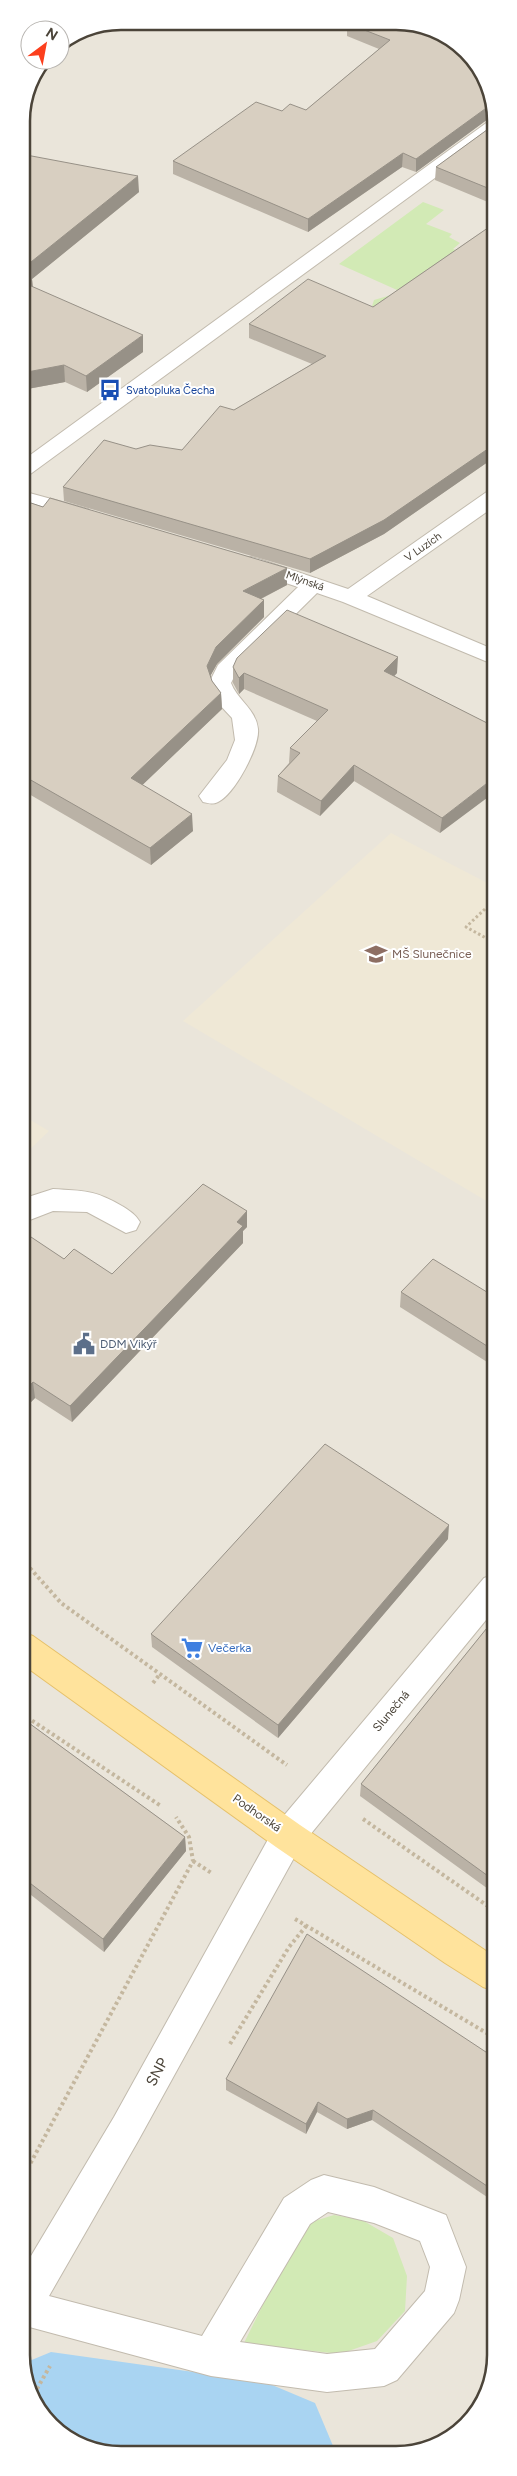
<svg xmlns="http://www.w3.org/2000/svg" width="517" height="2476" viewBox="0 0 517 2476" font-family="Figtree,sans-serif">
	<rect width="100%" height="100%" fill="#f6f3ec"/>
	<path fill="#eae5da" d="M121,21L421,25L471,56L495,109L496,2361L471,2421L440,2444L408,2454L102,2453L46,2421L22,2367L21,115L29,83L44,60H60V44L83,29Z"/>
	<path fill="#efe8d6" d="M391,833L495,887V1206L183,1021Z
		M22,1115L49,1131L22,1157Z"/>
	<path fill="#d2eab5" d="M423,202L444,210L426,224L452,234L449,237L460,243L453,249L467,255L390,317L372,306L374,300L391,295L397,290L339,264Z
		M334,2215L362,2220L393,2238L407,2276L405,2311L377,2341L340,2354L244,2343L292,2246L308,2223Z"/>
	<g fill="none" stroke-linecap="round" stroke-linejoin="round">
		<path fill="#a9d4f2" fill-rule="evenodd" d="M51,2352L265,2382L315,2403L336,2453H102L46,2421L22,2364Z"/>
		<g stroke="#c2bbae" stroke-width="2">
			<path id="minor" d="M495,120V134L29,475L22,477V461L489,121Z
				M495,490V506L367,596L495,650V665L343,602L317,593L236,673L231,683C238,701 256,709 258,729C260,747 234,795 218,802C212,805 208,803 203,802L199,796L227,760L235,740L232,718L218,703L209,683L218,665L298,587L243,569L240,564L243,559L251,557L259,559L348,589L488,491Z
				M22,491L88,509L91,514L88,519L80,521L22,504Z
				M53,1189C84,1191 95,1190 122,1206C130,1211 135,1214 140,1222L136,1230L126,1233L87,1212L53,1211L22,1223V1199Z
				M495,1574V1609L300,1847L138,2141L49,2296L202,2336L284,2198L311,2180L324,2175L374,2187L446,2215L466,2267L459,2300L454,2313L397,2380L384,2386L327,2392L211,2376L22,2325V2271L114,2117L276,1825L484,1578ZM328,2212L374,2223L420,2241L430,2267L425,2291L375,2349L327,2354L240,2342L310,2224Z"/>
		</g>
		<g stroke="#e6c16a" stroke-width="2">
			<path id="major" d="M22,1632L33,1636L300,1825L495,1957V1991L483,1987L445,1963L276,1847L22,1664Z"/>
		</g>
		<path stroke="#c4b79f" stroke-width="3" stroke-dasharray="2.5 2.5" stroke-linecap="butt" d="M485,909L466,927L495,943"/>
		<path stroke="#c4b79f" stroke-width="4" stroke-dasharray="3 3" stroke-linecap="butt" d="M22,1559L61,1603L287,1765
			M153,1683L160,1674
			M22,1714L161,1806
			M363,1819L495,1911
			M193,1861L213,1874
			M295,1919L495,2038
			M230,2044L289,1947L307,1925
			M22,2179L193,1861L189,1837L176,1817
			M34,2394L50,2366"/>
		<use href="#minor" fill="#fff" fill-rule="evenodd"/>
		<use href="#major" fill="#ffe39c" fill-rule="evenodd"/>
	</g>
	<path fill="#bab2a6" d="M347,24L421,25L495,109V118L488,119L416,172L402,167L308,232L173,174V161L282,111L306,110L379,49L347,36Z
		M495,124V205L435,180L436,167Z
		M21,154L139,192L32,279L33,287L143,352L87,392L65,382L22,390Z
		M495,223V457L384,534L310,573L64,501L63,487L136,449L182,450L234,410L312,364L249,338V324L373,307Z
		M22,500L287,585L261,599L264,617L217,664L210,676L212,681L221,693L222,709L142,785L193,831L151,865L22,790Z
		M233,667L397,673L394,676L495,727L440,833L354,781L320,816L277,792L278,776L289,763L290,748L317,721L244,689L239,694L233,683Z
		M247,1211V1227L243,1231V1243L72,1422L35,1398L30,1403L27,1401L22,1406V1236L64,1259L112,1274Z
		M401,1292L495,1297V1367L400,1307Z
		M448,1539L278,1738L152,1647L151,1634Z
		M495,1618V1894L360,1796L361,1784Z
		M22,1718L185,1837L186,1851L104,1952L22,1888Z
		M495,2058L496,2203L372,2120L347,2129L317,2112L306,2134L226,2090V2079Z
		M496,2323V2336L492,2334L494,2325Z"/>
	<path fill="#979187" d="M493,105L495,109V118L488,119L416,172V159L489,106Z
		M403,153L402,167L308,232V219Z
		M138,176L139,192L32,279L33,291L23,298L21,270Z
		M143,335V352L87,392L86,376Z
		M64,365L65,382L22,390V373Z
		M495,444V457L384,534L310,573V559Z
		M287,568V585L243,608V591Z
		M264,600V617L217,664L207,682V666L216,647Z
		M398,657L397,673L384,687V671Z
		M244,673V689L239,694V678Z
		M221,693L222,709L132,795L131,778Z
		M354,765V781L320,816L321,801Z
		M495,777V792L440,833L442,818Z
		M192,814L193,831L151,865L150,848Z
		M247,1211V1227L243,1231V1243L72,1422L70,1406Z
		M33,1382L35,1398L30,1403L28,1387Z
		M25,1385L27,1401L22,1406V1388Z
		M449,1525L448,1539L278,1738V1725Z
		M185,1837L186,1851L104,1952L103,1939Z
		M318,2102L317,2112L306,2134V2124Z
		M373,2110L372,2120L347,2129V2119Z"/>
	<path fill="#d8cfc1" stroke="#979187" d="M349,24L421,25L471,56L493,105L489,106L416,159L403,153L308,219L173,161L256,102L282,111L290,104L306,110L390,40Z
		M495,124V191L436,167Z
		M21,154L138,176L21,270Z
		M495,223V444L384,520L310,559L63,487L104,440L136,449L150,445L182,450L220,406L234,410L326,356L249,324L308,279L373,307Z
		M21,271L32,275L22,282L143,335L86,376L64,365L22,373Z
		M50,498L287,568L243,591L264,600L216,647L207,666L212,681L221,693L131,778L192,814L150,848L22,775V732L28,727L22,724V500L43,507Z
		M287,610L398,657L384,671L495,727V777L442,818L354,765L321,801L278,776L300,753L290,748L328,710L244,673L239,678L233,667L237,658Z
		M203,1184L247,1211L237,1222L243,1226L70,1406L33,1382L28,1387L25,1385L22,1388V1236L25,1233L64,1259L74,1249L112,1274Z
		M433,1259L495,1297V1351L401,1292Z
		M325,1444L449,1525L278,1725L151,1634Z
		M495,1618V1881L361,1784Z
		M22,1718L185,1837L103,1939L22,1877Z
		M307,1934L495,2058L496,2192L373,2110L347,2119L318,2102L306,2124L226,2079Z"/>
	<defs>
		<g id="bus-bare" transform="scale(1.725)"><path d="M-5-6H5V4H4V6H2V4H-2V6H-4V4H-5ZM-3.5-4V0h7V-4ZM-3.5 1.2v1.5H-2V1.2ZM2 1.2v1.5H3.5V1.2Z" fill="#1a4fb4" stroke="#fff" stroke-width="2.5" paint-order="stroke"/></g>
		<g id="school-bare" transform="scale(1.725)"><path d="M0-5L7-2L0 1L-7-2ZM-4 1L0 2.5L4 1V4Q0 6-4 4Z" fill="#8d6e63" stroke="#fff" stroke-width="2.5" paint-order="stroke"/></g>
		<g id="civic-bare" transform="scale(1.725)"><path d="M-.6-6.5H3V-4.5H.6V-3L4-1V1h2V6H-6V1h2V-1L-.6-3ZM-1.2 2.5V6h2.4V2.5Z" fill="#5c6f8a" stroke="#fff" stroke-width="2.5" paint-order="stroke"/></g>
		<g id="supermarket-bare" transform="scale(1.725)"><path d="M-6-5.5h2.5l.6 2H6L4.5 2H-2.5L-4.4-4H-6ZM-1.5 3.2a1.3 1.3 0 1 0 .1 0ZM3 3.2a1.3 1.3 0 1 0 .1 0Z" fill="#3f7fe0" stroke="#fff" stroke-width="2.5" paint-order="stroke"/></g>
	</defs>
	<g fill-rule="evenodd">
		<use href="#bus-bare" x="110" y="390"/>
		<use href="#school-bare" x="376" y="954"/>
		<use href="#civic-bare" x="84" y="1344"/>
		<use href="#supermarket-bare" x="192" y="1648"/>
	</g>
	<g text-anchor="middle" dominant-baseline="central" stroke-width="4" stroke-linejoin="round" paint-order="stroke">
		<g font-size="11" fill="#164399" stroke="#fff" text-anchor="start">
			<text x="126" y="390">Svatopluka Čecha</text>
		</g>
		<g font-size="11" fill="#4b4439" stroke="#fff">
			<text transform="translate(423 547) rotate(-35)">V Luzích</text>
			<text transform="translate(305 581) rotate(19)">Mlýnská</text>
		</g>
		<g font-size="12" fill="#785e54" stroke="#fff" text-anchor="start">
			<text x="392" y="954">MŠ Slunečnice</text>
		</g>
		<g font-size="12" fill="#4e5e75" stroke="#fff" text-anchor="start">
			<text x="100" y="1344">DDM Vikýř</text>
		</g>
		<g font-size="12" fill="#366cbe" stroke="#fff" text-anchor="start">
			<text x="208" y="1648">Večerka</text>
		</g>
		<g font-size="12" fill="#4b4439" stroke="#fff">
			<text transform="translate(391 1711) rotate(-50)">Slunečná</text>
			<text transform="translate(257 1813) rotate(35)">Podhorská</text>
		</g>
		<g font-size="15" fill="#4b4439" stroke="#fff">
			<text transform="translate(157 2072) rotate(-62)">SNP</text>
		</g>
	</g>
	<path d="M0 0H517V2476H0ZM121 30H396A91 91 0 0 1 487 121V2355A91 91 0 0 1 396 2446H121A91 91 0 0 1 30 2355V121A91 91 0 0 1 121 30Z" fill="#fff" fill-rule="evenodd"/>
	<path fill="none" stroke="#4b4439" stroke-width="2.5" d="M121 30H396A91 91 0 0 1 487 121V2355A91 91 0 0 1 396 2446H121A91 91 0 0 1 30 2355V121A91 91 0 0 1 121 30Z"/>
	<g transform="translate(45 45) rotate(32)"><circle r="24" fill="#ffffff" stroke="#b7b4b0"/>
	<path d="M0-4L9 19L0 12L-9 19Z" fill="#fc3f1d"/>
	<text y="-8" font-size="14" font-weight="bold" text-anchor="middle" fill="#4b4439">N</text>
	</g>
</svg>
